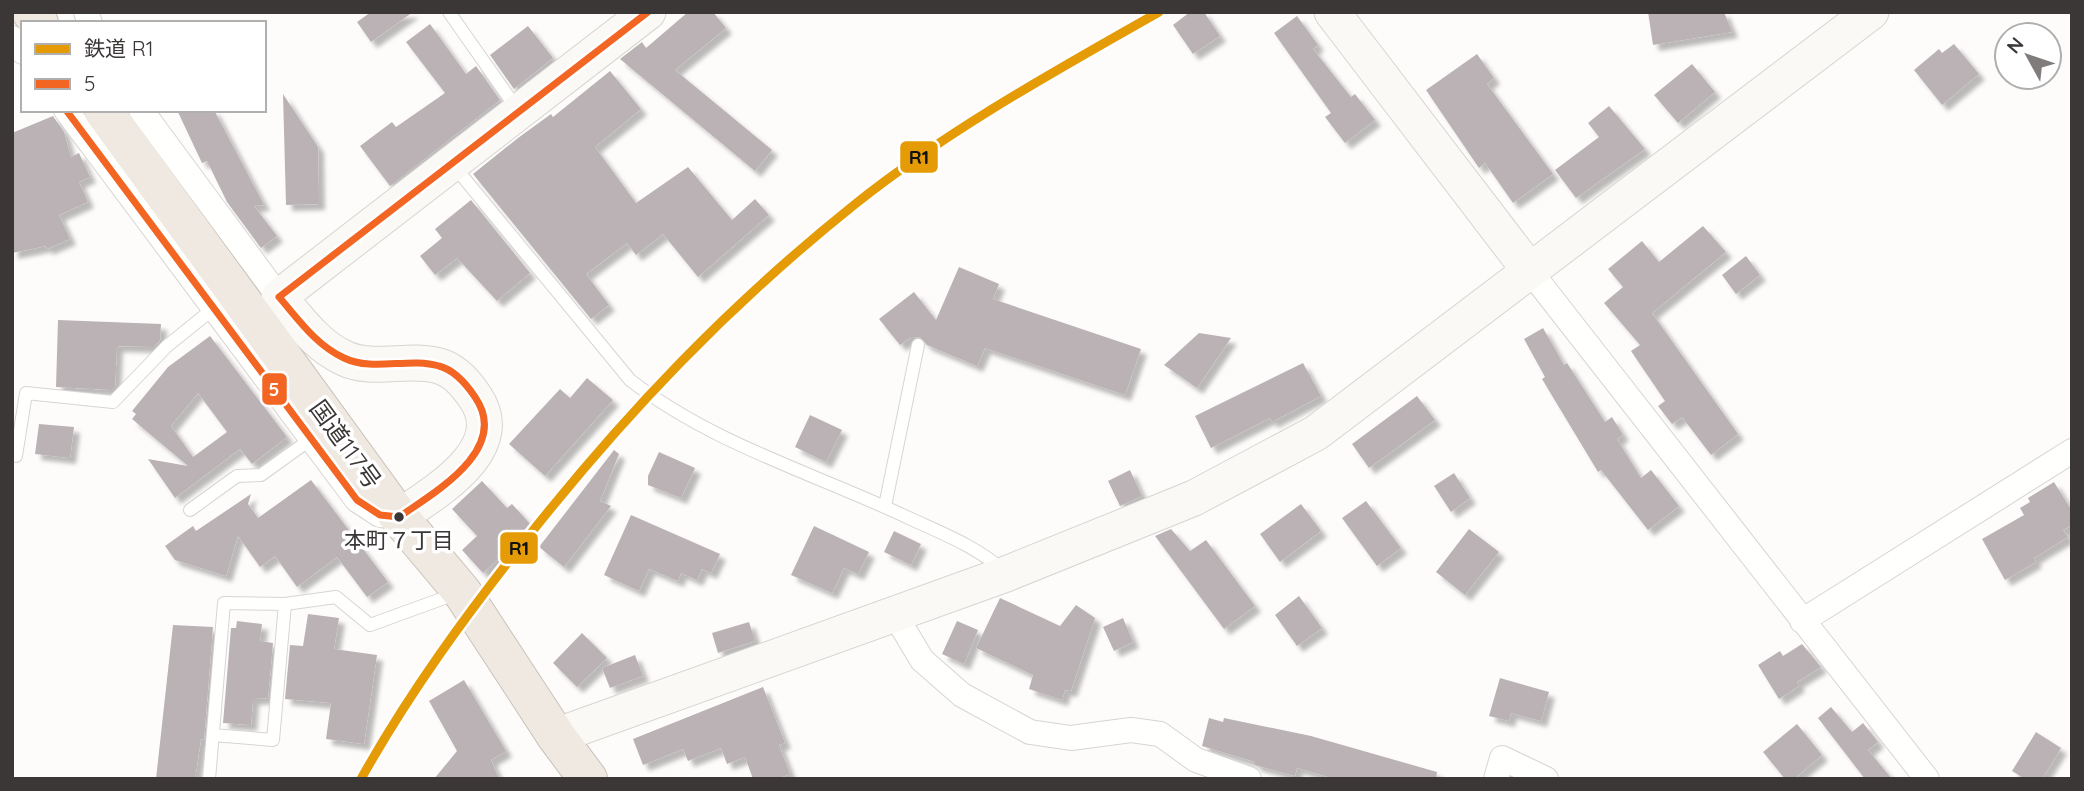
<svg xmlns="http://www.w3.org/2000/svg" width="2084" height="791" viewBox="0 0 2084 791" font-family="Quicksand,'Noto Sans JP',sans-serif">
	<defs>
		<filter id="shadow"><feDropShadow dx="6" dy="6" stdDeviation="2" flood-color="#0004"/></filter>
	</defs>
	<rect width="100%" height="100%" fill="#fefcfa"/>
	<path fill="#bbb2b6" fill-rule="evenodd" filter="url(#shadow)" d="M371,12H413L371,42L357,22Z
		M688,12H713L726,28L675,70L772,150L755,171L620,59L642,42L646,48Z
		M1190,12H1204L1220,36L1193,54L1173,25Z
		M1648,12H1724L1732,32L1653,45Z
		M1297,16L1318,45L1313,49L1351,97L1355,94L1375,120L1345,143L1325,117L1331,113L1274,33Z
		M430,24L466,74L476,66L500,100L390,186L360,146L392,122L396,127L445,93L406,42Z
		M528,26L553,58L514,89L490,55Z
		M1954,44L1979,74L1942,105L1914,70L1939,49L1942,53Z
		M1477,54L1494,78L1487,84L1553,174L1513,203L1485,163L1479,168L1426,90Z
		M1692,64L1715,92L1678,123L1654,95Z
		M610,71L641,109L595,147L636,203L688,167L732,220L755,199L769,215L698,277L663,234L636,255L627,243L586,274L609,305L591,319L473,174L518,138L551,114L553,117Z
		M283,94L318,147L319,204L286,205Z
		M1609,106L1645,149L1576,198L1555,170L1599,137L1588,123Z
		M177,110H214L264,205L254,206L277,236L261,248L227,202L207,161L202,163Z
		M53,116L64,132L71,157L79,153L90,177L79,182L88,202L59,215L70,239L47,249L46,246L12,253V133Z
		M471,200L530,273L497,301L457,258L435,275L420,256L442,238L435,229Z
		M1703,226L1726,252L1652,313L1738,434L1711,455L1682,417L1672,424L1658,406L1665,401L1631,351L1640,345L1604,303L1623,287L1608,269L1642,241L1659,262Z
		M1746,256L1760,275L1736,294L1722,275Z
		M959,267L999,284L993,299L1141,349L1125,395L985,348L977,366L927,345L920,337L910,338L900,345L879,319L914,292L936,320Z
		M58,320L161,324L160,340L154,347L117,346L115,387L112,390L56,387Z
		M1543,328L1564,365L1567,363L1605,422L1612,417L1623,435L1617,439L1641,478L1651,470L1679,506L1648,530L1601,470L1598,472L1542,379L1545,377L1524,339Z
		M1199,333L1231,338L1197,388L1164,365Z
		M210,336L287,437L252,464L240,449L175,498L148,459L188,466L132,419L136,414L132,411L168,367ZM198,393L227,432L193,457L171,426Z
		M1303,363L1321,396L1272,422L1270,418L1211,448L1195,416Z
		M587,378L613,400L545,476L509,444L560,389L570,398Z
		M1417,396L1435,420L1369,468L1352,444Z
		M810,415L842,430L826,462L795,447Z
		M39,424L74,427L70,458L35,454Z
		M614,450L619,454L600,501L611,506L564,567L539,547Z
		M659,452L695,468L681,498L648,485V476Z
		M1130,470L1142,496L1120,506L1108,481Z
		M1454,473L1470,498L1451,512L1434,486Z
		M311,480L388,582L367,597L337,557L297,587L275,556L260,567L238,536L226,576L175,560L165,546L193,526L196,531L251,494L248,504L258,518Z
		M482,481L507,508L512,504L533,527L483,573L462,550L477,536L452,509Z
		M2054,482L2072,511V525L2063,530L2068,537L2034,558L2036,562L2005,580L1982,539L2024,515L2020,508L2030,502L2028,498Z
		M1366,501L1401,548L1377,566L1342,518Z
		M1301,504L1321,531L1280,562L1260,534Z
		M631,515L720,554L711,573L702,569L697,580L681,573L678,581L649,569L639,591L604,575Z
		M814,526L869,552L858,574L844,568L832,593L791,575Z
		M1171,529L1190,551L1206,540L1255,606L1224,629L1155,536Z
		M1469,529L1499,552L1465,595L1436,572Z
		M894,531L921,544L911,565L884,552Z
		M1299,596L1322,628L1297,646L1275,615Z
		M1000,598L1060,626L1076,605L1095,618L1071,691L1065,690L1062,700L1029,689L1033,675L976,648Z
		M308,614L339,618L334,649L377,655L364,744L326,739L331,703L285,699L290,645L303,646Z
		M1123,618L1133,642L1114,651L1103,627Z
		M237,621L262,624L260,641L273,643L268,698L253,699L251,725L223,723L231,628H236Z
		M957,621L978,630L964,664L942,654Z
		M749,622L755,641L718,653L712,633Z
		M173,625L213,627L204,740L201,739L195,779H156Z
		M582,633L607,658L577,687L553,663Z
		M1802,644L1821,667L1797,682L1799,686L1779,699L1758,665L1780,651L1783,656Z
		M635,655L643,676L610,688L602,668Z
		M1500,678L1549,692L1541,721L1511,713L1509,721L1489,716Z
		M464,680L506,751L491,760L499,779H434L457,751L429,701Z
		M763,687L785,743L779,745L790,774L777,779H753L745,757L727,764L721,748L688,761L683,749L643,765L633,739Z
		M1831,707L1852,732L1863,723L1878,742L1868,750L1892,779H1865L1818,718Z
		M1209,718L1223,722L1224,718L1311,736L1437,772L1436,779H1335L1297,768L1295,776L1255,765V762L1202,746Z
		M1797,724L1822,755L1794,779H1785L1763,752Z
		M2036,732L2061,748L2042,779H2025L2012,771Z"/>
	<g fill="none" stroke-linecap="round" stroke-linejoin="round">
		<g stroke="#d7d5d4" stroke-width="14">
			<path id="lane" d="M449,12L517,109
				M454,166L630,380C714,445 817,474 911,519C944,534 977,547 1004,571
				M16,456L26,393L113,402L167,346L213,309
				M885,506L918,345
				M190,510L237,476L261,475L311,439
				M213,735L273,740L285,604
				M209,779L224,603L285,604L336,597L370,625L458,593"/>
		</g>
		<g stroke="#d7d5d4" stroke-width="26">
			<path id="street" d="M86,12L90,23
				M12,38L23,52
				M66,110L357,500L380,515L399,517
				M141,110L279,297
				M1530,271L1927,779
				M894,613L922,660L962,695L1030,732L1071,738L1131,730L1160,734L1196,760L1249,779
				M1802,621L2072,451
				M1496,779L1502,758L1546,779"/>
		</g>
		<g stroke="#d7d5d4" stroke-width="37">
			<path id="secondary" d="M1332,12L1530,271
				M399,517C435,492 511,449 475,397C467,385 454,370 439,366C409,357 373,372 344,358C316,345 299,320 279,297L648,12
				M556,736L1006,574L1194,498L1316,433L1871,12"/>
		</g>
		<g stroke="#c7c1b8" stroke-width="40">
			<path id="highway" d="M31,12L39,23
				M103,110L399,517L462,592L556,736L588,779"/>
		</g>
		<use href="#lane" stroke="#fffffe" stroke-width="12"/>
		<use href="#street" stroke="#fffffe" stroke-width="24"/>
		<use href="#secondary" stroke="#faf9f6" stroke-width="35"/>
		<use href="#highway" stroke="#efe9e1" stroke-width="38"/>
		<g stroke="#fff" stroke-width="12">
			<path id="bus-1" d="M66,110L357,500L380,515L399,517C435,492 511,449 475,397C467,385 454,370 439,366C409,357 373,372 344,358C316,345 299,320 279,297L648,12"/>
		</g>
		<use href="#bus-1" stroke="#f26522" stroke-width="7"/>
		<g stroke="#fff" stroke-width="14">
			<path id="rail-1" d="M361,779C409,693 466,615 527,538C626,413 729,305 854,205C948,130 1055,71 1159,12"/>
		</g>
		<use href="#rail-1" stroke="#e49b05" stroke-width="9"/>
	</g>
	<circle fill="#3a3736" stroke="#fff" stroke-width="2.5" cx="399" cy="517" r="6"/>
	<g text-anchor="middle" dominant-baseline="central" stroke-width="7" stroke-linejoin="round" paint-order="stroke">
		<g font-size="22" fill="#3a3736" stroke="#fff">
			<text x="399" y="540">本町７丁目</text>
		</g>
		<g font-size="24" fill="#3a3736" stroke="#fff">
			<text transform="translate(346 444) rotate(54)">国道117号</text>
		</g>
	</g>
	<g stroke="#fff" stroke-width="2.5">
		<rect x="899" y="140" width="40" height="34" rx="7" fill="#e49b05"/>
		<rect x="261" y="372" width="27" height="34" rx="7" fill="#f26522"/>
		<rect x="499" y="531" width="40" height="34" rx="7" fill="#e49b05"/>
	</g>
	<g font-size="19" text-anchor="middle" font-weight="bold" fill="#fff">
		<text x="274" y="396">5</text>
	</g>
	<g font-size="19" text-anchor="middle" font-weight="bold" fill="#111">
		<text x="919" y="164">R1</text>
		<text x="519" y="555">R1</text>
	</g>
	<rect width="2084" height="791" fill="none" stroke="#3a3736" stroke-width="28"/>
	<rect x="21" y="21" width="245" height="91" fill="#ffffff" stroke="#b0afaf" stroke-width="2"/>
	<rect x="35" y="44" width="35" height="10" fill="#e49b05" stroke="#b0afaf" stroke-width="2"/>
	<text x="84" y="56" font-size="21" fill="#3a3736">鉄道 R1</text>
	<rect x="35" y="79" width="35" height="10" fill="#f26522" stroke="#b0afaf" stroke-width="2"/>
	<text x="84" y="91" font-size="21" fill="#3a3736">5</text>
	<g transform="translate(2028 56) rotate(310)"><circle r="33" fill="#ffffff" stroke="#b0afaf" stroke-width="2"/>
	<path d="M0-5L12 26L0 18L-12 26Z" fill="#7f7c7b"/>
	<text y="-10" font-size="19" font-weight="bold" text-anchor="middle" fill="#3a3736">N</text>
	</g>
</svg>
